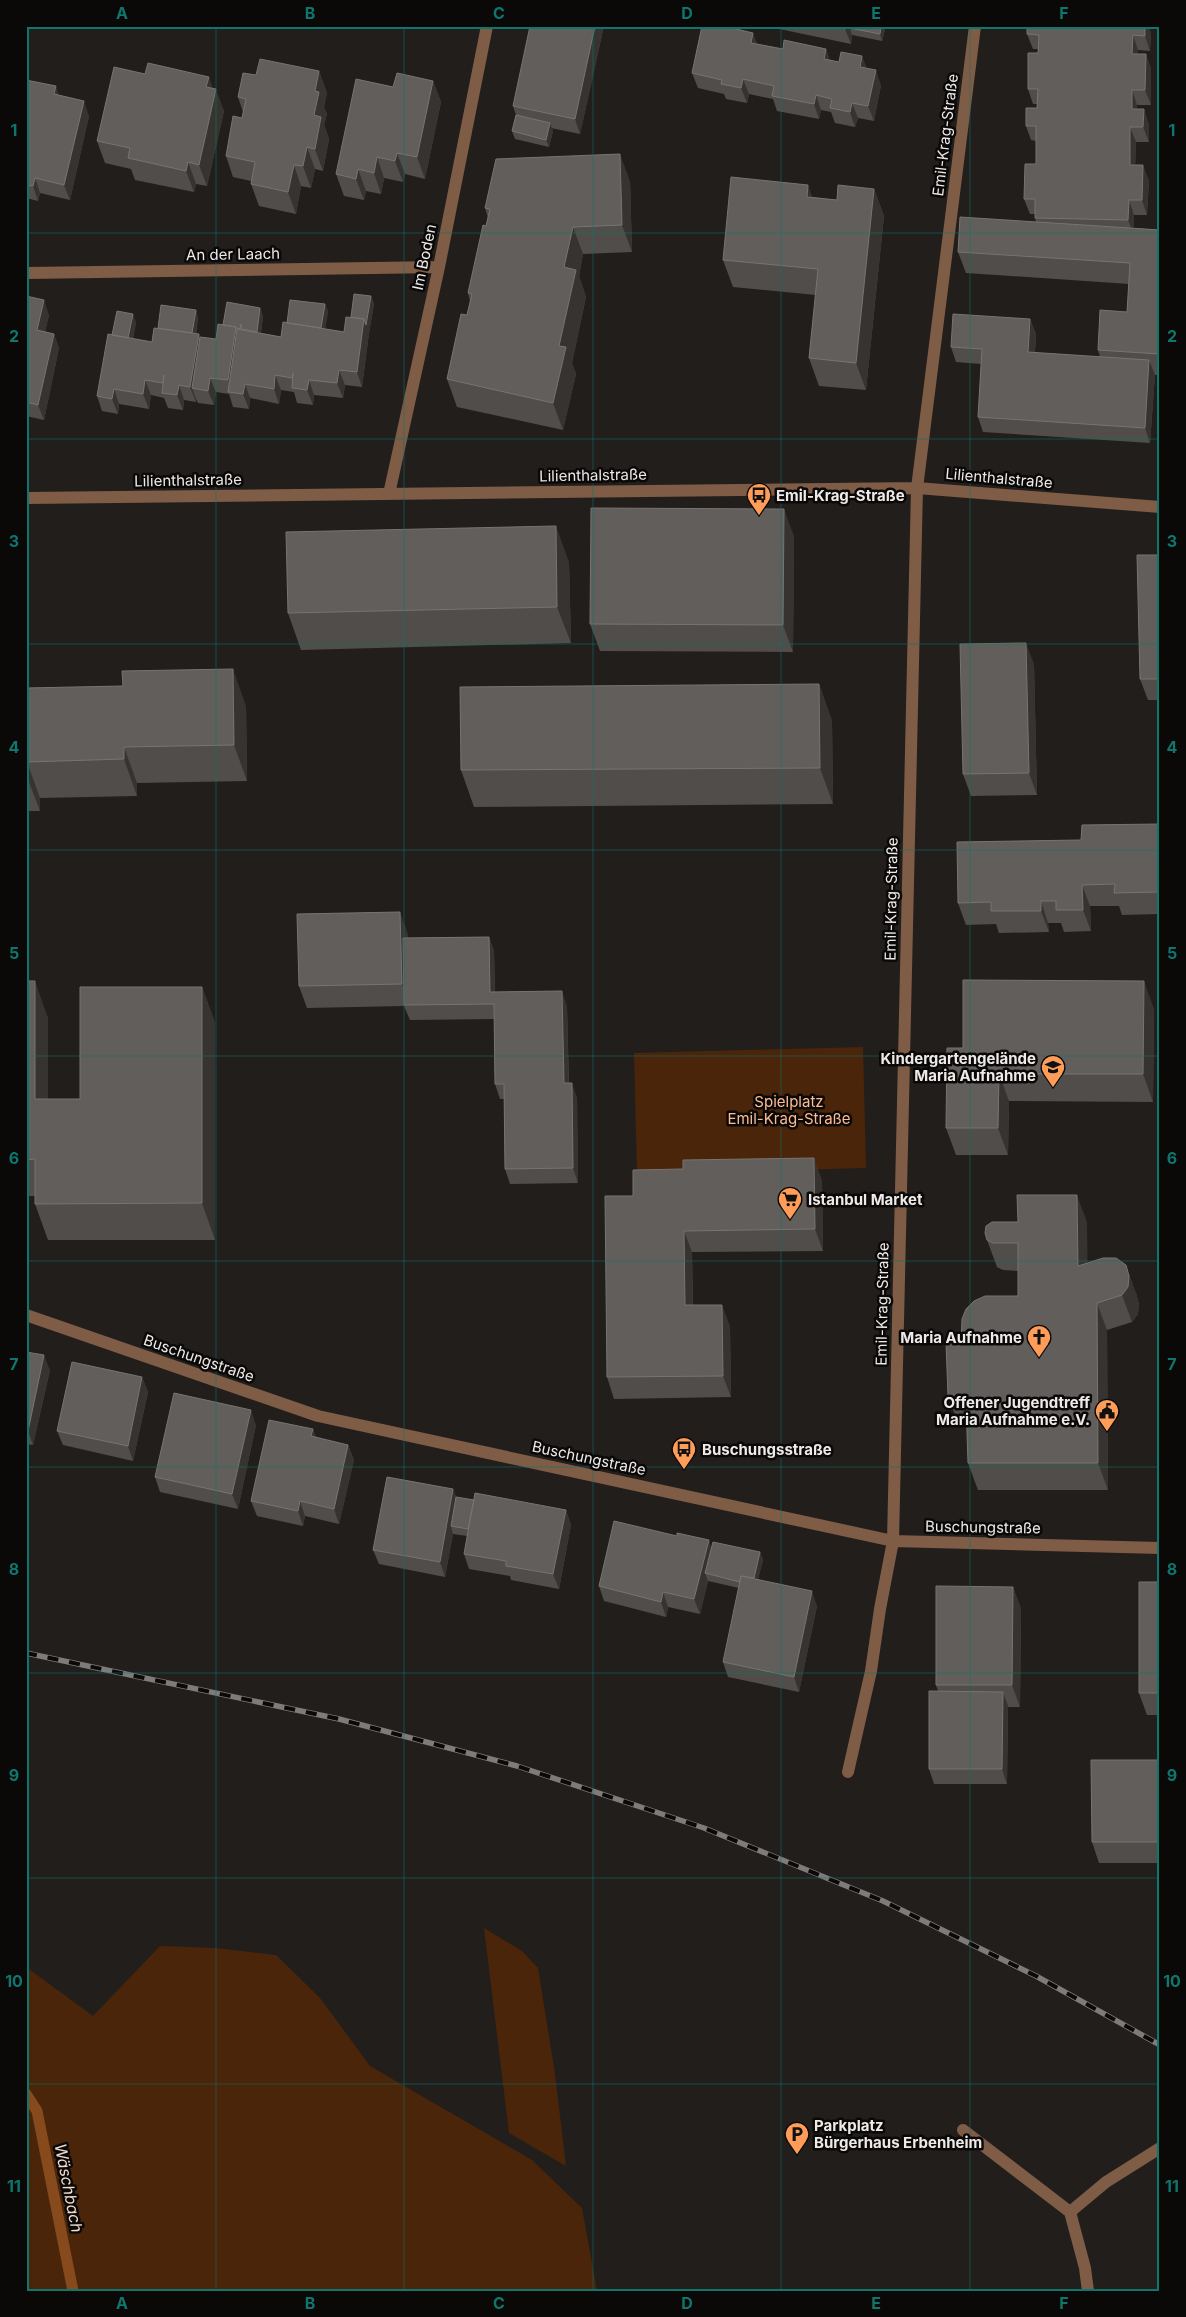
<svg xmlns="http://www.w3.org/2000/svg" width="1186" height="2317" viewBox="0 0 1186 2317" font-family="Inter,sans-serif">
	<rect width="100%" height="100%" fill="#221e1c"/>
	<path fill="#4b2509" d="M863,1047L866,1168L637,1174L634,1053Z
		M484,1928L522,1951L538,1968L555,2074L566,2166L509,2133Z
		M160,1946L216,1948L276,1955L320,1998L370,2066L532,2160L582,2208L597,2291H26V1967L93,2016Z"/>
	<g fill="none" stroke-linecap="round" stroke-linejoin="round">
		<path stroke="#874a1d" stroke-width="11" d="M26,2094L37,2111L73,2291"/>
		<path stroke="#7f5c46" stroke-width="12" d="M26,273L439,267
			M389,494L439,267L487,26
			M26,498L917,488L1160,507
			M26,1315L318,1416L893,1541L1160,1548
			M848,1772L871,1671L880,1609L893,1541L917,488L975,26
			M963,2130L1070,2212L1085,2268L1088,2291
			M1070,2212L1106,2182L1160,2148"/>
		<g stroke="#7f7b7a" stroke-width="5.5">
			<path id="rail" d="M26,1653L339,1719L517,1766L704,1828L883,1901L1036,1976L1160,2045"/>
		</g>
		<use href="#rail" stroke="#0a0908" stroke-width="4" stroke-dasharray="11" stroke-linecap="butt"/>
	</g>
	<path fill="#514d4a" d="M604,26L580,134L551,128L553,131L549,147L515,139L512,131L516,115L513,106Z
		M702,26H741L740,30L758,44L783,49H826L830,61L839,62L862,56L866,68L881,85L874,121L858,118L855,127L835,123L831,112L821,110L819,119L777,111L773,99L749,94L747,103L726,99L724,94L698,88L692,73Z
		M765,26H886L882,41L852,35L851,44Z
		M1027,26H1148L1151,33L1150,51L1138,50V54H1146L1151,69V105H1137V109L1149,124V142H1136L1135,165L1149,180L1147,215H1134V228L1160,230V375H1155L1150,443L983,432L978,417L981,364L956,362L951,347L1030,319L1036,334L1035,353L1100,357L1098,350L1127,312L1129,284L966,273L958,252L1036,222L1035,218V214H1030L1024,199L1036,164V141L1031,140L1026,126L1037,108V104H1033L1028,89L1038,53V49H1033L1027,34Z
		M319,71L327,93L324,107L327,114L324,125L329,139L323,171L315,169L311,188L301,186L296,214L259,206L251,184V181L233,177L226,156L242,118L243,112L238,97L256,75Z
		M26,80L59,95L89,116L70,200L40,193L38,201L26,198Z
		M433,81L441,102L425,179L405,174L403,182L384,178L381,194L366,191L364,200L344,196L336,174L393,87Z
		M213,88L224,111L207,186L196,184L194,192L135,180L131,169L105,163L97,141Z
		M630,181L632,252L583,254L579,276L586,297L572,363L576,374L563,430L457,407L447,379L467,315L470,301L468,293L488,218L485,208Z
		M874,189L884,216L866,390L819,386L809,358L816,295L733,287L723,260L813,197L837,200Z
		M26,296L49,315L45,332L54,334L59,348L44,420L26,416Z
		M371,296L374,304L369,333L362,387L345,385L343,398L314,395L313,405L297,403L294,392L281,390L279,404L250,398L249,409L233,407L229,394L216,392L214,405L198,403L196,399V402L184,400L183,410L168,408L164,398L151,395L149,409L119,404L118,414L102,411L97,396L112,335L136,322L133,339L152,342L196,310L198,318L196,334H199L200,338L216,339L223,325L260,308L263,316L261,333L281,337L287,323L325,304L328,312L325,329L344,332L351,317Z
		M794,536L793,652L600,651L590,624Z
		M1160,555V700H1148L1140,679Z
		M569,562L571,643L301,650L288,613Z
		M1034,664L1037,795L971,796L963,774Z
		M819,684L832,721L833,804L474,807L461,770Z
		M26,688L246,706L247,781L137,783V796L40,798V811H26Z
		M1160,824V914L1122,915L1119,906H1090L1091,931L1064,932L1061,923H1048L1049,932L999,933L996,924L966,925L958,903L1081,840Z
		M408,934V938L489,937L494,951L495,992L567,1006L569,1083L577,1098L578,1183L510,1184L505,1169L504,1099H500L495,1084L494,1019L410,1020L404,1006L307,1008L299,986Z
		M26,981L48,1018V1099H80L202,987L215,1023V1240H48L35,1204V1196H26Z
		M1154,1009L1153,1102L1009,1101L1008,1155H956L946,1128L963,1048Z
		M822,1180L823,1251L692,1252L693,1305L730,1326L731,1397L614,1399L607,1377L633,1196Z
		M1087,1222V1263L1136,1293L1139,1304L1138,1314L1132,1322L1107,1330L1108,1490H978L968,1463L967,1426L958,1423L948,1396L961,1343L1018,1296V1271L1003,1270L997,1267L987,1240Z
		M26,1352L50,1370L33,1445L26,1444Z
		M142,1377L148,1392L133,1461L63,1445L57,1431Z
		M256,1425L238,1509L160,1492L155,1477Z
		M313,1429L316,1438L348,1445L354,1460L339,1524L305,1516L303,1526L257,1516L251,1501Z
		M453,1489L456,1497L474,1500L566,1510L571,1525L559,1589L511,1580L510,1576L469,1569L464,1554L467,1536L453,1534L445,1577L379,1564L373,1550Z
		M711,1547L760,1552L763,1560L758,1579L817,1606L799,1692L728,1677L723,1662L739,1588L708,1581L700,1614L668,1607L666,1617L604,1601L599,1586Z
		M1160,1582V1715H1147L1139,1693Z
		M1013,1587L1021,1609L1020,1707H1008L1007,1784H934L929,1769L938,1691L936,1685Z
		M1160,1760V1863H1099L1092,1842Z"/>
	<path fill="#373330" d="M595,26H604L580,134L575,119Z
		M733,26H741L738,43L732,28Z
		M846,26H854L850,28L852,35L851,44L845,29Z
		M881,26H886L882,41L880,34Z
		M1145,26H1148L1151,33L1150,51L1145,36Z
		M753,33L759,48L751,43Z
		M1133,35L1138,50V69L1132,54Z
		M826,49L831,64L824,59Z
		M1146,54L1151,69V105L1145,90Z
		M862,56L868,71L860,67Z
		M876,70L881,85L874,121L868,106Z
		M319,71L327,93L324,107L327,114L324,125L329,139L323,171L315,149L314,115L315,91Z
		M209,77L215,94L216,89L224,111L207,186L199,165L206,87Z
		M743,79L749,94L747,103L741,88Z
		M433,81L441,102L425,179L417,157Z
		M56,86L61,101L54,94Z
		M1132,90L1137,105V124L1132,109Z
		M816,95L821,110L819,119L814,104Z
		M84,101L89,116L70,200L64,185Z
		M852,103L858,118L855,127L850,112Z
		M1144,109L1149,124V142L1143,127Z
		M550,123L553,131L549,147L546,140Z
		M1130,127L1136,142L1135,180L1130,165Z
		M307,147L315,169L311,188L303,166Z
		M397,153L405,174L403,182L395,161Z
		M620,154L630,181L632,252L622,225Z
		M377,157L384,178L381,194L374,173Z
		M188,162L196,184L194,192L186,171Z
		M294,165L301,186L296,214L288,192Z
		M1143,165L1149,180L1147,215L1142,200Z
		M358,169L366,191L364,200L356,179Z
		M35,178L40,193L38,201L33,186Z
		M808,185L818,212L807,197Z
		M874,189L884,216L866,390L856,363Z
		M1129,200L1134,215V234L1128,220Z
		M573,227L583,254L579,276L586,297L572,363L576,374L563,430L553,403L559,346L564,267Z
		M371,296L374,304L369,333L362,387L357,372L364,319Z
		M44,300L49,315L42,345L37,330Z
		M325,304L328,312L323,342L320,334Z
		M260,308L263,316L259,346L256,338Z
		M196,310L198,318L193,347L191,340Z
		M133,314L136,322L130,351L127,343Z
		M1030,319L1036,334L1034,367L1028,352Z
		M236,327L241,342L232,392L228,380Z
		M54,334L59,348L44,420L38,405Z
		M199,334L204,349L192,388L196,399V402L190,387Z
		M1149,360L1155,375L1150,443L1145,428Z
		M339,370L345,385L343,398L337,383Z
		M275,375L281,390L279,404L274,389Z
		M210,378L216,392L214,405L208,391Z
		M145,380L151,395L149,409L143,394Z
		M309,380L314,395L313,405L307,390Z
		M245,384L250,398L249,409L243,394Z
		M179,385L184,400L183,410L177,395Z
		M114,389L119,404L118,414L112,399Z
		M784,509L794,536L793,652L783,625Z
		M556,526L569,562L571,643L557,607Z
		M1026,643L1034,664L1037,795L1029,773Z
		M233,669L246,706L247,781L234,745Z
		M819,684L832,721L833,804L820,768Z
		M124,747L137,783V796L124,759Z
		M27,762L40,798V811L26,774Z
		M1082,885L1090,906L1091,931L1083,910Z
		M1041,901L1048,923L1049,932L1041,911Z
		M400,912L408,934L410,1006L402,984Z
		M489,937L494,951L495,1007L490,992Z
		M35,981L48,1018V1135L35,1099Z
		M1144,981L1154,1009L1153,1102L1143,1074Z
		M202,987L215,1023V1240L202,1203Z
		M562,991L567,1006L569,1098L564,1083Z
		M999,1074L1009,1101L1008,1155L998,1128Z
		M572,1083L577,1098L578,1183L573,1168Z
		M814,1158L822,1180L823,1251L815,1229Z
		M1077,1195L1087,1222L1088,1293L1078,1266Z
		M684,1231L692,1252L693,1326L685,1305Z
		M1126,1265L1136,1293L1139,1304L1138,1314L1132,1322L1122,1295Z
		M1097,1303L1107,1330L1108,1490L1098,1463Z
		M722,1305L730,1326L731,1397L723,1376Z
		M44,1355L50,1370L33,1445L28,1431Z
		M142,1377L148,1392L133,1461L128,1446Z
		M251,1410L256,1425L238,1509L232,1494Z
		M313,1429L318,1444L311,1436Z
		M348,1445L354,1460L339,1524L334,1509Z
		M453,1489L459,1504L451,1526L453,1534L445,1577L440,1562Z
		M300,1501L305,1516L303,1526L298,1511Z
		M566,1510L571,1525L559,1589L553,1574Z
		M709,1540L714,1555L705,1573L708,1581L700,1614L694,1599Z
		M760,1552L763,1560L755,1592L753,1585Z
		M1013,1587L1021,1609L1020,1707L1012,1685Z
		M812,1591L817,1606L799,1692L794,1677Z
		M663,1592L668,1607L666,1617L661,1602Z
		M1003,1692L1008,1706L1007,1784L1002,1769Z"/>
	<path fill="#625e5b" stroke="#777471" d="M530,26H595L575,119L513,106Z
		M702,26H733L732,28L753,33L751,43L783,49L784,40L826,49L824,59L839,62L841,52L862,56L860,67L876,70L868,106L852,103L850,112L830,108L832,99L816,95L814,104L772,96L774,86L743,79L741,88L721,84L722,80L692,73Z
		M832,26H846L845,29Z
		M850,26H881L880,34L850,28Z
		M1027,26H1145V36L1133,35L1132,54H1146L1145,90H1132V109H1144L1143,127H1130V165H1143L1142,200H1129L1128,220L1035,218V199H1024L1025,164H1036V126H1026V108H1037L1038,89H1028V53H1038L1039,35L1027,34Z
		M260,59L319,71L315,91L319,92L314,115L321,117L315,149L307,147L303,166L294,165L288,192L251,184L255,162L226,156L233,116L242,118L246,99L238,97L243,73L256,75Z
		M148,63L209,77L206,87L216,89L199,165L188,162L186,171L128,158L130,148L97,141L114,67L145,74Z
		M397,73L433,81L417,157L397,153L395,161L377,157L374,173L358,169L356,179L336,174L356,79L393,87Z
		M26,80L56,86L54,94L84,101L64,185L35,178L33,186L26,185Z
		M516,115L550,123L546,140L512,131Z
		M620,154L622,225L573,227L564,267L576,270L559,346L566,347L553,403L447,379L461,314L467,315L472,294L468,293L483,225L486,226L490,209L485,208L496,159Z
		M731,177L808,185L807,197L837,200L838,185L874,189L856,363L809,358L818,269L723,260Z
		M960,217L1160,230V343L1159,354L1098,350L1100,310L1127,312L1130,263L958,252Z
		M354,294L371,296L366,325L364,319L351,317Z
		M26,296L44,300L37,330L54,334L38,405L26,402Z
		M290,300L325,304L321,328L287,323Z
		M227,302L260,308L257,332L241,329V324L240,329H237L236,327L223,325Z
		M161,305L196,310L192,333L158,328Z
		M117,311L133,314L128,338L112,335Z
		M953,314L1030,319L1028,352L1149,360L1145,428L978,417L982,349L951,347Z
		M346,317L364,319L357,372L339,370L337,383L309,380L307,390L292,388L293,373L292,378L275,375L274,389L245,384L243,394L228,392L237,329L281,337L283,322L344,332Z
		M218,324L236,327L228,380L210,378L208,391L192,388L200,337L216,339Z
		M154,328L199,334L190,387L179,385L177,395L162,393L164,375L163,383L145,380L143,394L114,389L112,399L97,396L108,334L152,342Z
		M591,508L784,509L783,625L590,624Z
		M556,526L557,607L288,613L286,532Z
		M1137,555H1160V679H1140Z
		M1026,643L1029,773L963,774L960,644Z
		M233,669L234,745L124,747V759L27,762L26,774V688L123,686L122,671Z
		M819,684L820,768L461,770L460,687Z
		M1160,824V892L1114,893L1115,884L1082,885L1083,910H1056V901H1041V911H991V902L958,903L957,842L1081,840L1082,825Z
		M400,912L402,984L299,986L297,914Z
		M489,937L490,992L562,991L564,1083H572L573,1168L505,1169L504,1084H495L494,1004L404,1005L403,938Z
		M963,980L1144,981L1143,1074H999L998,1128H946L947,1048H963Z
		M26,981H35V1099H80V987H202V1203L35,1204V1159L26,1160Z
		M814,1158L815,1229L684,1231L685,1305H722L723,1376L607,1377L605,1196H633V1170L683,1169V1160Z
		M1017,1195H1077L1078,1266L1103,1258H1116L1126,1265L1129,1276L1128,1287L1122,1295L1097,1303L1098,1463H968L966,1402L948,1396L946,1343H961L962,1319L966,1309L974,1301L985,1296H1018V1243H993L987,1240L985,1233L986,1226L992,1222H1018Z
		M26,1352L44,1355L28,1431L26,1430Z
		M72,1362L142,1377L128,1446L57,1431Z
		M174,1393L251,1410L232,1494L155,1477Z
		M269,1420L313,1429L311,1436L348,1445L334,1509L300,1501L298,1511L251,1501Z
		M387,1477L453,1489L440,1562L373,1550Z
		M475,1493L566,1510L553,1574L506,1566V1561L464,1554Z
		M456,1497L474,1500L468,1529L451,1526Z
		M614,1521L677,1536V1533L709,1540L694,1599L663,1592L661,1602L599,1586Z
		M713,1542L760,1552L754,1578L741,1576L740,1582L705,1573Z
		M741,1576L812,1591L794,1677L723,1662Z
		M1139,1582H1160V1693H1139Z
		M936,1586L1013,1587L1012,1685H936Z
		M929,1691L1003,1692L1002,1769H929Z
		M1091,1760H1160V1842H1092Z"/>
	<path fill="none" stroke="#0f766e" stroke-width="1" stroke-opacity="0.55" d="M216,26V2291M404,26V2291M593,26V2291M781,26V2291M970,26V2291M26,233H1160M26,439H1160M26,644H1160M26,850H1160M26,1056H1160M26,1261H1160M26,1467H1160M26,1673H1160M26,1878H1160M26,2084H1160"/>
	<defs>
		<g id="bus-pin" transform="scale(1.25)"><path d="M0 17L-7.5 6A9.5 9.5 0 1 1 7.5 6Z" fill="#fe9c58" stroke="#0a0908"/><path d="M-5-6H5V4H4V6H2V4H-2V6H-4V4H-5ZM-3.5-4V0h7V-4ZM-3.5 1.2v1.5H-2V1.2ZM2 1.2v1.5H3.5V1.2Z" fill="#111"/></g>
		<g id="school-pin" transform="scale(1.25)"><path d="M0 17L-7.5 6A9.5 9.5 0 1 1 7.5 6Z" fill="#fe9c58" stroke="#0a0908"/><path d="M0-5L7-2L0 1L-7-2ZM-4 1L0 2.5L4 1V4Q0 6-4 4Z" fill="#111"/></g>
		<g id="supermarket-pin" transform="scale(1.25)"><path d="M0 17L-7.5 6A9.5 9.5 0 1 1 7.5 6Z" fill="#fe9c58" stroke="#0a0908"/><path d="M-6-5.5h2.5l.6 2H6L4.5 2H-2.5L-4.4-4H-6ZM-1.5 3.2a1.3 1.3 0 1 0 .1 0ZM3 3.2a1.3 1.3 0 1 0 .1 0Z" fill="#111"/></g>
		<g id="church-pin" transform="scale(1.25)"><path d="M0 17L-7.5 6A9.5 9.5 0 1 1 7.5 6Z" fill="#fe9c58" stroke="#0a0908"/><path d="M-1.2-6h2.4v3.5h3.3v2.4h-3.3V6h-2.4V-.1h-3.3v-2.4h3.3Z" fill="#111"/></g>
		<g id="civic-pin" transform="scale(1.25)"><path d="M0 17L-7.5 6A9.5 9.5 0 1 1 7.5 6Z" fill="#fe9c58" stroke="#0a0908"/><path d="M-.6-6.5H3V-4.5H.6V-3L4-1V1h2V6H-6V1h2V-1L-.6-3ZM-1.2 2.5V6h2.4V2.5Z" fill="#111"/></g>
		<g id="parking-pin" transform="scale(1.25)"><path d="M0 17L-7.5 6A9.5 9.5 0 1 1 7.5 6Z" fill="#fe9c58" stroke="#0a0908"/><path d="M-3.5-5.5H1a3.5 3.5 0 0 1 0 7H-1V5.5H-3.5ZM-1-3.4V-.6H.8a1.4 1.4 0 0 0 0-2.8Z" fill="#111"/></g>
	</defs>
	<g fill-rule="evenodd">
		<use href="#bus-pin" x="759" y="495"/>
		<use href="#school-pin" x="1053" y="1067"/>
		<use href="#supermarket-pin" x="790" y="1199"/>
		<use href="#church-pin" x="1039" y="1337"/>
		<use href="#civic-pin" x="1107" y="1411"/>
		<use href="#bus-pin" x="684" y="1449"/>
		<use href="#parking-pin" x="797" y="2134"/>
	</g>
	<g text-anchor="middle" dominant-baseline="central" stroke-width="5" stroke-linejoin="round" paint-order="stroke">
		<g font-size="15" fill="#edeae9" stroke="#0a0908">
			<text transform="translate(945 135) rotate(-83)">Emil-Krag-Straße</text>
			<text transform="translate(233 254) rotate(-1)">An der Laach</text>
			<text transform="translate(424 257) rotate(-78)">Im Boden</text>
			<text transform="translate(593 475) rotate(-1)">Lilienthalstraße</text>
			<text transform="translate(999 478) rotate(5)">Lilienthalstraße</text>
			<text transform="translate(188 480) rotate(-1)">Lilienthalstraße</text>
			<text transform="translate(891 899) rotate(-89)">Emil-Krag-Straße</text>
			<text transform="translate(882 1304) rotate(-89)">Emil-Krag-Straße</text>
			<text transform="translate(199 1358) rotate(19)">Buschungstraße</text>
			<text transform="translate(589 1458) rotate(12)">Buschungstraße</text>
			<text transform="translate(983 1527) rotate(1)">Buschungstraße</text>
		</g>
		<g font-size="15" font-weight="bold" fill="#edeae9" stroke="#0a0908" text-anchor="start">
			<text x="776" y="495">Emil-Krag-Straße</text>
			<text x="1036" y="1058" text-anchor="end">Kindergartengelände<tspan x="1036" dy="17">Maria Aufnahme</tspan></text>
			<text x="808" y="1199">Istanbul Market</text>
			<text x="1022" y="1337" text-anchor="end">Maria Aufnahme</text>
			<text x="1090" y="1402" text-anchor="end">Offener Jugendtreff<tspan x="1090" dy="17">Maria Aufnahme e.V.</tspan></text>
			<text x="702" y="1449">Buschungsstraße</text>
			<text x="814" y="2125">Parkplatz<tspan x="814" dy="17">Bürgerhaus Erbenheim</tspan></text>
		</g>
		<g font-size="15" fill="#fdbb91" stroke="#0a0908">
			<text x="789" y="1101">Spielplatz<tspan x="789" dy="17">Emil-Krag-Straße</tspan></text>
		</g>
		<g font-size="16" font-style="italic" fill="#f1dbcd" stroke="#0a0908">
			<text transform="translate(69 2188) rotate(79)">Wäschbach</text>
		</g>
	</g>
	<rect width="1186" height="2317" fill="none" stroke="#0a0908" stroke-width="55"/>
	<rect x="28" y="28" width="1130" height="2262" fill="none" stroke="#0f766e" stroke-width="2"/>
	<g font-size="16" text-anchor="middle" font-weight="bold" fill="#0f766e">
		<text x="122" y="19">A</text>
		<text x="310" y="19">B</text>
		<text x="499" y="19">C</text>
		<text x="687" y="19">D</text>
		<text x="876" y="19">E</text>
		<text x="1064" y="19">F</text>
		<text x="14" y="136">1</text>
		<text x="1172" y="136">1</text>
		<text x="14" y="342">2</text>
		<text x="1172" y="342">2</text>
		<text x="14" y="547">3</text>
		<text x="1172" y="547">3</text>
		<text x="14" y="753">4</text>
		<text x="1172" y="753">4</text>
		<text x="14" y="959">5</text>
		<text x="1172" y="959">5</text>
		<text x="14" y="1164">6</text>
		<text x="1172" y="1164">6</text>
		<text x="14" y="1370">7</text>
		<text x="1172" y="1370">7</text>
		<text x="14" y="1575">8</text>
		<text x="1172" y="1575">8</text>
		<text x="14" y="1781">9</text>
		<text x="1172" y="1781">9</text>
		<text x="14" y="1987">10</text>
		<text x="1172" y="1987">10</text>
		<text x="14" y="2192">11</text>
		<text x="1172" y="2192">11</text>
		<text x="122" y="2309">A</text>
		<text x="310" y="2309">B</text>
		<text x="499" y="2309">C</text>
		<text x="687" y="2309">D</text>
		<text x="876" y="2309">E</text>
		<text x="1064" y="2309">F</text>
	</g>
</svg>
